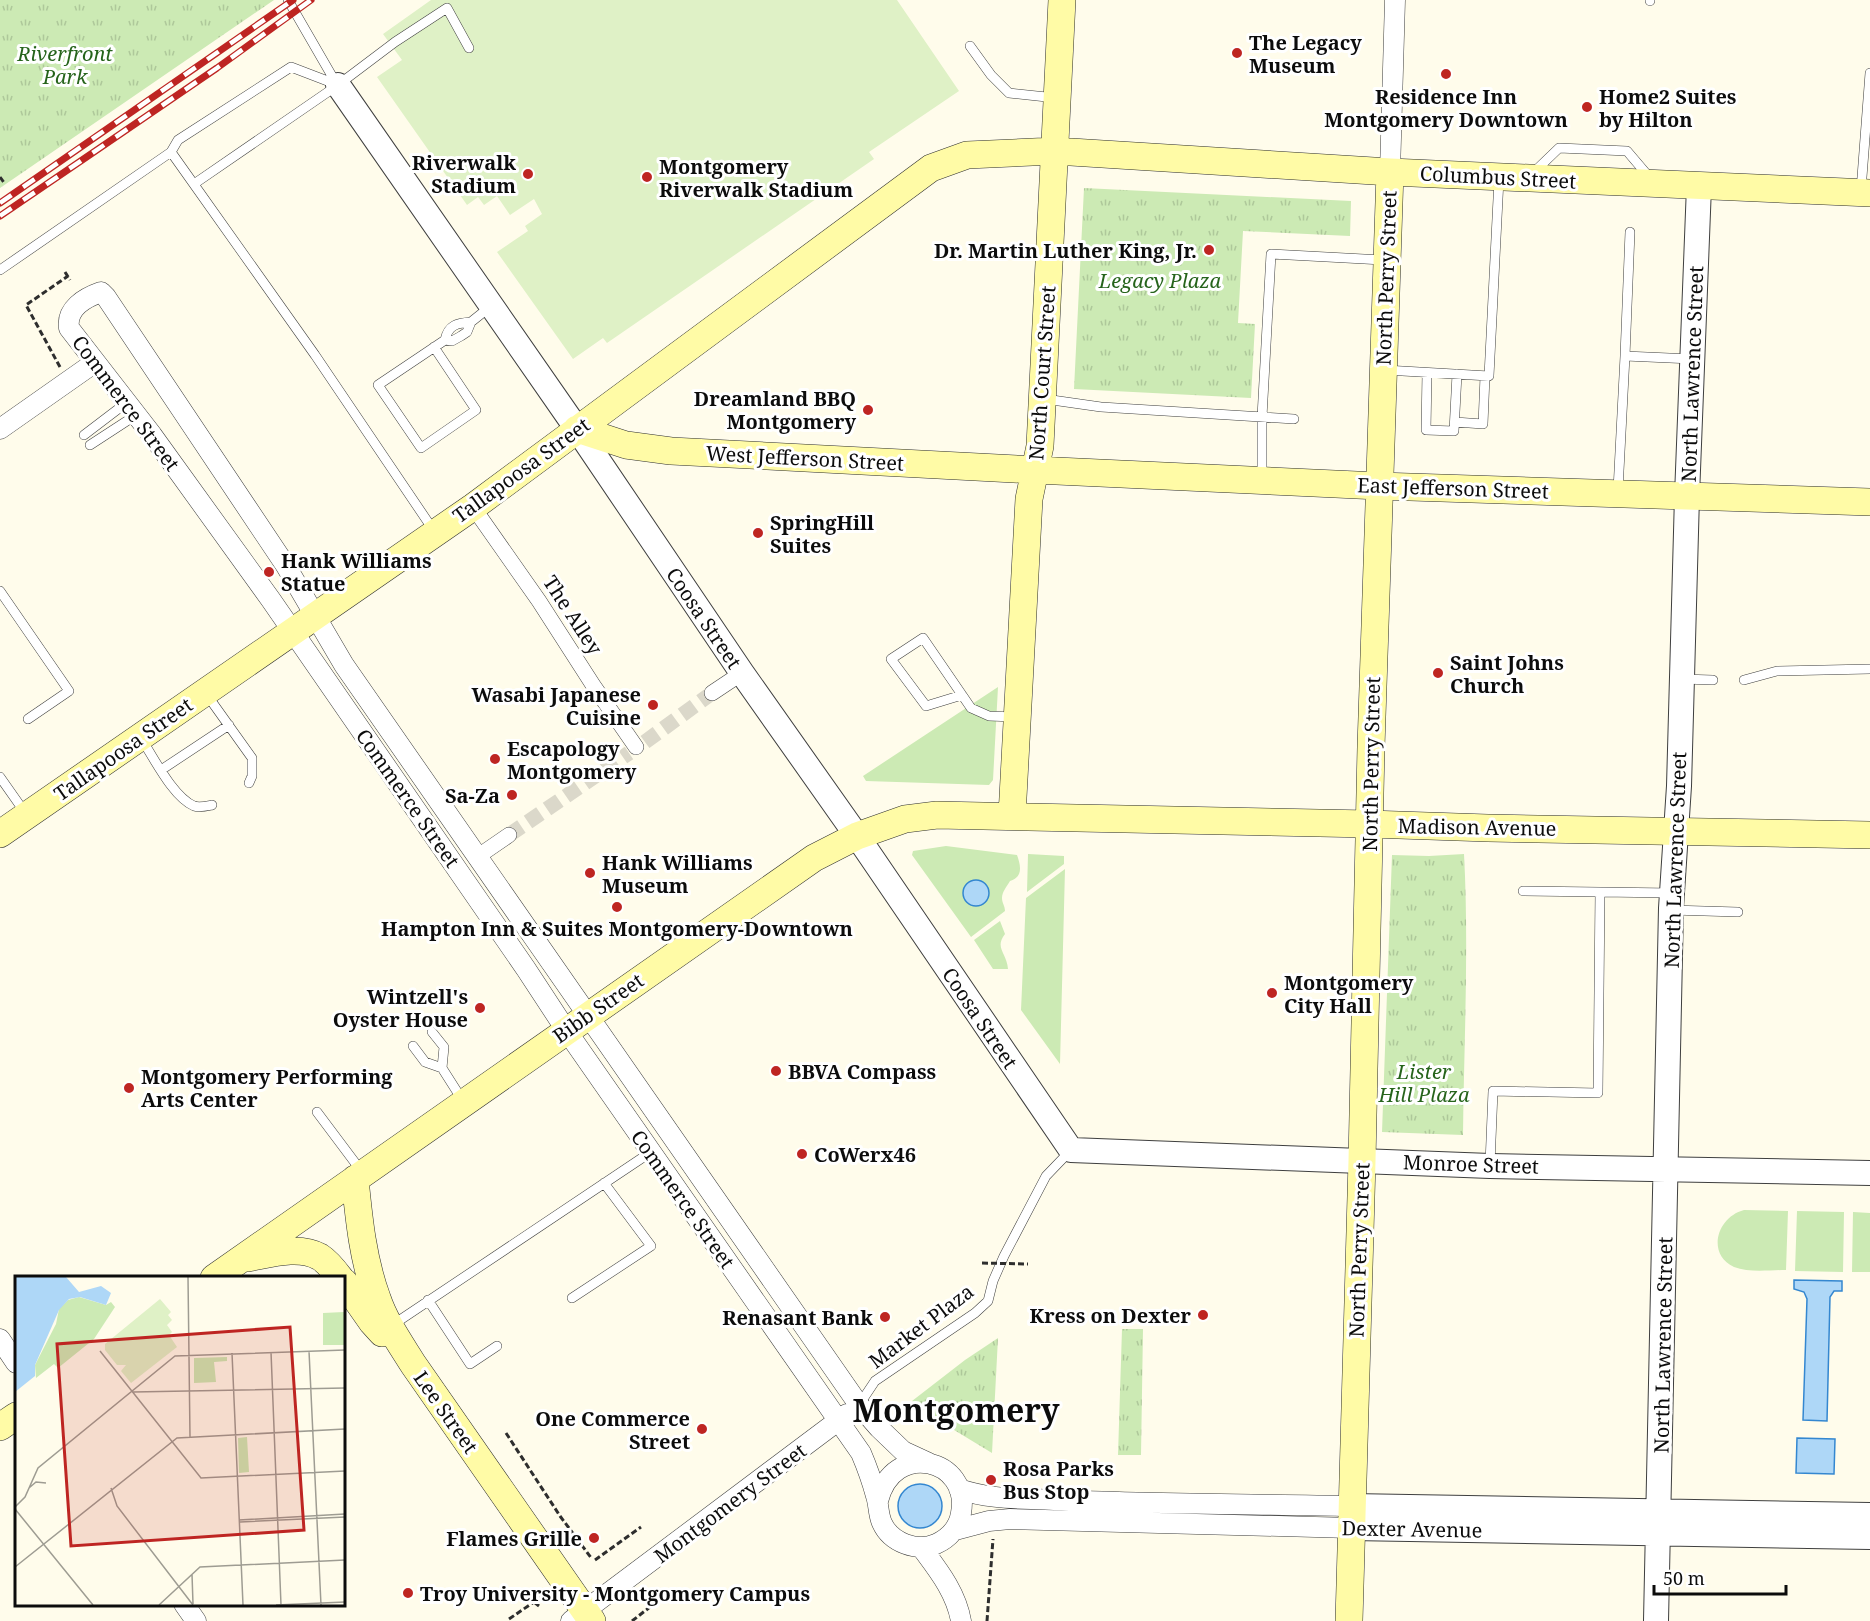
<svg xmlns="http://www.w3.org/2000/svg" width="1870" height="1621" viewBox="0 0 1870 1621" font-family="'Noto Serif',serif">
	<defs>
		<pattern id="park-tufts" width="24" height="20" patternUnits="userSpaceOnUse" patternTransform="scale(1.5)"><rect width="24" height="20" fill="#cceab4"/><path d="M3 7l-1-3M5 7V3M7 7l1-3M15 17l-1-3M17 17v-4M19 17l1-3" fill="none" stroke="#aec89a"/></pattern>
	</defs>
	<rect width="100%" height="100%" fill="#fffceb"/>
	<path fill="#cceab4" d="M998,687L993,780L989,785L866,781L863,776Z
		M946,846L1017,855C1021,866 1023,877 1010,881C1007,886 1002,892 1002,898C1002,903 1005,906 1005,911L971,937L912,855L913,851Z
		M1028,854L1064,856V864L1027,892Z
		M1065,869L1060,1064L1021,1010L1026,898Z
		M1000,921L1005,934C994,948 1007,953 1008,969H993L974,940Z
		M1744,1210L1788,1211L1786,1270C1770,1270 1749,1273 1734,1267C1706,1254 1717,1217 1744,1210Z
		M1797,1211L1844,1212L1843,1272L1795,1271Z
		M1853,1212L1870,1213V1272H1852Z"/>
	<path fill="url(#park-tufts)" d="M0,0H274L0,188Z
		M1084,188L1351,201L1350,236L1243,231L1238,323L1255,324L1251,398L1074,389Z
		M1464,854C1469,947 1464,1041 1463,1135L1382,1132L1392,855L1429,856Z
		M1122,1329H1143L1141,1455H1118Z
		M998,1338L992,1453L936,1419L912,1401L965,1360Z"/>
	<path fill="#dff1c6" d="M431,0H897L959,91L869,152L874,159L607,343L603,338L573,359L497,252L528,231L525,226L542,214L534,199L510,215L497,196L484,205L478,197L467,205L377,77L402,60L383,34Z"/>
	<path fill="#aed7f7" stroke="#3487d0" stroke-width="1.5" d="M963 893a13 13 0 1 1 26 0a13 13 0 1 1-26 0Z
		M1794,1280L1842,1281V1291H1834L1830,1297L1827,1421L1803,1420L1807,1299L1804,1292L1794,1289Z
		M1797,1438L1835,1439L1834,1474L1796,1473Z
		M898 1506a22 22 0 1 1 44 0a22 22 0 1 1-44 0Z"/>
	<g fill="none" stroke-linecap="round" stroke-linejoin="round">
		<path stroke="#dbd8ca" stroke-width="15" stroke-dasharray="15 8" stroke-linecap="butt" d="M645,742L712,693
			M509,835L629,753"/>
		<g stroke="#3f3f3f" stroke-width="10">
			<path id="service" d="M288,0L336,83
				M1650,1V0
				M970,46L991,75L1009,93L1056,98
				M171,152L315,355L434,531
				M1533,173L1559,148L1627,151L1650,178
				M194,184L338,85L395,42L447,8L469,48
				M1861,190L1870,73
				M0,270L171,152L178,140L291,67L338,85
				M445,340C448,325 457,323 471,322
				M434,347L476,410L421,448L378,385L445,340L452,341L461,336L467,332L471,322L491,306
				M1625,356L1630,232
				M1385,370L1489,376L1499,179
				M1427,373L1426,430L1454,431L1457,374
				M1045,399L1101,407L1294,419
				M1455,422L1483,424L1485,376
				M84,435L126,403
				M90,445L136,415
				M1262,478V417L1271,254L1383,260
				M1618,490L1625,356L1692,359
				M0,591L69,691L28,719
				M1682,679L1713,680
				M1744,680L1777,671L1870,669
				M207,695L252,758V776L249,783
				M962,695L926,706L891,659L923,638L971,708L989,716L1014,717
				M142,740C154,758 173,797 194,806C199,808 207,806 212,805
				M161,770L229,725
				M0,777L26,814
				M1523,891L1600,892
				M1671,910L1738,912
				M432,1032L444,1047L442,1068L463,1101
				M413,1046L425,1062L442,1068
				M317,1112L362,1172
				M1490,1164L1493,1091L1598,1093L1600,892L1672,893
				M572,1298L651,1246L604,1183
				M428,1300L470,1364L497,1346
				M391,1326L651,1152
				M859,1405L875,1381L975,1313L988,1301L993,1281L1004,1256L1046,1176L1071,1150"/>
		</g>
		<g stroke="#3f3f3f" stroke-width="16">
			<path id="pedestrian" d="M473,507L539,601L593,685L636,747
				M712,693L742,673
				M477,857L509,835"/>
		</g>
		<g stroke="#3f3f3f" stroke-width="21">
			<path id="minor" d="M1390,172L1395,0
				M0,429L94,363
				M0,1339L16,1363
				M959,1489C991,1500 1020,1498 1054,1500C1153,1504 1252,1504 1351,1506
				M878,1501C893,1439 971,1459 961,1513C959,1527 949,1538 936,1544C917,1552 891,1543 882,1523C878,1514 879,1505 876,1496C872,1481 867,1467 861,1453L566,1030L526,969L271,600L152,435L69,328C66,309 84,298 101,292L106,297L286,566L344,665L859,1405L879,1428L903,1451L929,1463
				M955,1530L989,1521L1010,1519L1351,1528
				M921,1547C938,1570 956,1592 961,1621
				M184,1604L196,1621
				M571,1621L847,1414"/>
		</g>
		<g stroke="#3f3f3f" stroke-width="26">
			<path id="tertiary" d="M338,85L577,429L742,673L857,836L1071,1150L1490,1166L1870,1173
				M1351,1506L1870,1515
				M1351,1528L1870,1537
				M1656,1621L1671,908L1679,786L1687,496L1699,186"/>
		</g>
		<g stroke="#2e2e2e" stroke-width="28">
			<path id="secondary" d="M577,429L626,445L671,451L1035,470L1379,486L1870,502
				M1012,816L1029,499L1040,446L1062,0
				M0,834L473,507L931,168L967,155L1055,151L1390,172L1870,193
				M355,1179C359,1220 363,1260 377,1298C385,1322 400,1343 413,1364L592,1621
				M248,1258C270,1254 299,1245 320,1257C328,1262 334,1270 340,1278
				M214,1278L814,858L857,836L905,819L937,815L1369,824L1488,828L1870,835
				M344,1282L372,1322L382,1333
				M0,1427L16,1416
				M1349,1621L1362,1161L1371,747L1390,172"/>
		</g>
		<path stroke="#2e2e2e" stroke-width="3" stroke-dasharray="6 3" stroke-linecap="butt" d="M0,177L5,184
			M65,272L70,280
			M60,367L26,305L68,276
			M506,1433L560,1516L592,1559
			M595,1560L641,1527
			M529,1590L535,1598
			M539,1606L534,1602L535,1598H540
			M509,1619L534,1602
			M632,1621L650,1607
			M987,1621L993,1539"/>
		<use href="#service" stroke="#fff" stroke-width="9"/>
		<use href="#pedestrian" stroke="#fff" stroke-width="15"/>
		<use href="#minor" stroke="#fff" stroke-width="20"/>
		<use href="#tertiary" stroke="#fff" stroke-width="24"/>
		<use href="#secondary" stroke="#fffba6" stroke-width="27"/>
		<g stroke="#be2522" stroke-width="7">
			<path id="rail" d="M0,203L293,0
				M0,216L217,68L311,0"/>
		</g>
		<use href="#rail" stroke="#fff" stroke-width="4.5" stroke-dasharray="14" stroke-linecap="butt"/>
		<path stroke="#2e2e2e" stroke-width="3" stroke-dasharray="6 3" stroke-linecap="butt" d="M982,1263L1028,1264"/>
	</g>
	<g fill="#be2522" stroke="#fff" stroke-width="2">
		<circle cx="1237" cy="53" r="6"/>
		<circle cx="1446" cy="74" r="6"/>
		<circle cx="1587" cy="107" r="6"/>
		<circle cx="528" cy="174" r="6"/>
		<circle cx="647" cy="177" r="6"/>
		<circle cx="1209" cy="250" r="6"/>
		<circle cx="868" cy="410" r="6"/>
		<circle cx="758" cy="533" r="6"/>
		<circle cx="269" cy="572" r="6"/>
		<circle cx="1438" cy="673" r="6"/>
		<circle cx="653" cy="705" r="6"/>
		<circle cx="495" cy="759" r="6"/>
		<circle cx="512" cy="795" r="6"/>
		<circle cx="590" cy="873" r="6"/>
		<circle cx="617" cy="907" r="6"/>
		<circle cx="1272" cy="993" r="6"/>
		<circle cx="480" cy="1008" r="6"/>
		<circle cx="776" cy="1071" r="6"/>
		<circle cx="129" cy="1088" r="6"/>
		<circle cx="802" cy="1154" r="6"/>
		<circle cx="1203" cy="1315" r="6"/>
		<circle cx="885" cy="1317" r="6"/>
		<circle cx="702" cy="1429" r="6"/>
		<circle cx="991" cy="1480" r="6"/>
		<circle cx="594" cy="1538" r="6"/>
		<circle cx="408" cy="1593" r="6"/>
	</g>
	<g text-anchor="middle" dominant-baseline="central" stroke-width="6" stroke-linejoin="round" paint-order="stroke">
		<g font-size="20" font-weight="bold" fill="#0c0c0c" stroke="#fff" text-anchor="start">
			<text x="1249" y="42">The Legacy<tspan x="1249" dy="23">Museum</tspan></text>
			<text x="1446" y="96" text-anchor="middle">Residence Inn<tspan x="1446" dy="23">Montgomery Downtown</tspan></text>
			<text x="1599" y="96">Home2 Suites<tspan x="1599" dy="23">by Hilton</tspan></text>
			<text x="516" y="162" text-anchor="end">Riverwalk<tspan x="516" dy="23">Stadium</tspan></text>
			<text x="659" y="166">Montgomery<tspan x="659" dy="23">Riverwalk Stadium</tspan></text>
			<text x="1197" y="250" text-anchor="end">Dr. Martin Luther King, Jr.</text>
			<text x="856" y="398" text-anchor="end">Dreamland BBQ<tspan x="856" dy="23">Montgomery</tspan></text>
			<text x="770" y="522">SpringHill<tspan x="770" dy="23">Suites</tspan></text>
			<text x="281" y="560">Hank Williams<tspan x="281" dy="23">Statue</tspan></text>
			<text x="1450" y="662">Saint Johns<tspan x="1450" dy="23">Church</tspan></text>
			<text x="641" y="694" text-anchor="end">Wasabi Japanese<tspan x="641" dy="23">Cuisine</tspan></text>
			<text x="507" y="748">Escapology<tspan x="507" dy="23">Montgomery</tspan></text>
			<text x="500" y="795" text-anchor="end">Sa-Za</text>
			<text x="602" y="862">Hank Williams<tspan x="602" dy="23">Museum</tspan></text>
			<text x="617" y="928" text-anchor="middle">Hampton Inn &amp; Suites Montgomery-Downtown</text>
			<text x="1284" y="982">Montgomery<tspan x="1284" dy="23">City Hall</tspan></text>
			<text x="468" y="996" text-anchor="end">Wintzell's<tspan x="468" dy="23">Oyster House</tspan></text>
			<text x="788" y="1071">BBVA Compass</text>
			<text x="141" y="1076">Montgomery Performing<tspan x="141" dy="23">Arts Center</tspan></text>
			<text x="814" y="1154">CoWerx46</text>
			<text x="1191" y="1315" text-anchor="end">Kress on Dexter</text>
			<text x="873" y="1317" text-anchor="end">Renasant Bank</text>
			<text x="690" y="1418" text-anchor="end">One Commerce<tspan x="690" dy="23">Street</tspan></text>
			<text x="1003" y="1468">Rosa Parks<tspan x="1003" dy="23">Bus Stop</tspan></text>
			<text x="582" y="1538" text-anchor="end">Flames Grille</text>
			<text x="420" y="1593">Troy University - Montgomery Campus</text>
		</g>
		<g font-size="20" font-style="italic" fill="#26641b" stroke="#fff">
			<text x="65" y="53">Riverfront<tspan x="65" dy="23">Park</tspan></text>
			<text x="1160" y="280">Legacy Plaza</text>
			<text x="1424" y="1071">Lister<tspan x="1424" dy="23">Hill Plaza</tspan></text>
		</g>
		<g font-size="20" fill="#0c0c0c" stroke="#fff">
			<text transform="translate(1498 177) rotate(3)">Columbus Street</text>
			<text transform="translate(1386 278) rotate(-88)">North Perry Street</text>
			<text transform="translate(1042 373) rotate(-86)">North Court Street</text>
			<text transform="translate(1692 374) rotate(-88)">North Lawrence Street</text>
			<text transform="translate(126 403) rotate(53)">Commerce Street</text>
			<text transform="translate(805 458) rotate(3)">West Jefferson Street</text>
			<text transform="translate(521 470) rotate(-36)">Tallapoosa Street</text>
			<text transform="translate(1453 488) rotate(2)">East Jefferson Street</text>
			<text transform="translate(573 615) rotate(57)">The Alley</text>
			<text transform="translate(704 618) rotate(56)">Coosa Street</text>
			<text transform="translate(123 749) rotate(-35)">Tallapoosa Street</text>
			<text transform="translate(1371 764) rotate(-89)">North Perry Street</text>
			<text transform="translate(408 798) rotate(55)">Commerce Street</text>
			<text transform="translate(1477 827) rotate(1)">Madison Avenue</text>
			<text transform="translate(1675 860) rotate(-88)">North Lawrence Street</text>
			<text transform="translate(598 1008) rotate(-35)">Bibb Street</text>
			<text transform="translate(980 1018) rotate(56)">Coosa Street</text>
			<text transform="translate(1471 1164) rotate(2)">Monroe Street</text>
			<text transform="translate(683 1199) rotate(55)">Commerce Street</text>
			<text transform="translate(1359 1250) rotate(-88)">North Perry Street</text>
			<text transform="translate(921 1326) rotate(-37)">Market Plaza</text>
			<text transform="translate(1663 1345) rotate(-89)">North Lawrence Street</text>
			<text transform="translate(446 1412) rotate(55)">Lee Street</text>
			<text transform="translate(730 1503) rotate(-37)">Montgomery Street</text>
			<text transform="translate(1412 1529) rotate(1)">Dexter Avenue</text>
		</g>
		<g font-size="32" font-weight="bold" fill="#0c0c0c" stroke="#fff">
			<text x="956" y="1409">Montgomery</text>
		</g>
	</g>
	<g transform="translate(15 1276)">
		<rect width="330" height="330" fill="#fffceb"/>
		<path d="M64,21L91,29L96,26L100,31L79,63L43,92L39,88L21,102L20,89L41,48L44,33L53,24ZM329,36V69H308V37ZM212,81V85L199,86L201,106L179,107V82ZM232,161L234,196L224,197L223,162Z" fill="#cceab4"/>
		<path d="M145,23L156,36L153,39L157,44L152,49L157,56L154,59L162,71L116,107L106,95L111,89H102L90,74V68Z" fill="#dff1c6"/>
		<path d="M0,1H51L64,16L86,10L96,17L91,29L65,21L54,23L44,34L20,89V100L0,116Z" fill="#aed7f7"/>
		<path fill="none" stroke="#9e9c92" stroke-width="1.5" d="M173,1L175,161M85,75L186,202L330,195M294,75L306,329M256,76L266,329M217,77L228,329M118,116L330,112M14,212L21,206L31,207M96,212L102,230L178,329M0,231L10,221L23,192L160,80L330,74M0,233L78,329M224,244L330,238M225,246L330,241M0,291L162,162L330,153M177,298L178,328M144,329L185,291L330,284M261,329L330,326"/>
		<path fill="#be2522" fill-opacity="0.15" stroke="#be2522" stroke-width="3" d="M275,51L289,254L56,270L42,68Z"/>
		<rect width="330" height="330" fill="none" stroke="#0c0c0c" stroke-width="3"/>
	</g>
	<path d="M1654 1585v9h132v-9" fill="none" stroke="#0c0c0c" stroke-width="3"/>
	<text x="1663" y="1585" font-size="18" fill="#0c0c0c" stroke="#ffffff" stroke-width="4.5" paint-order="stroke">50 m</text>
</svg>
